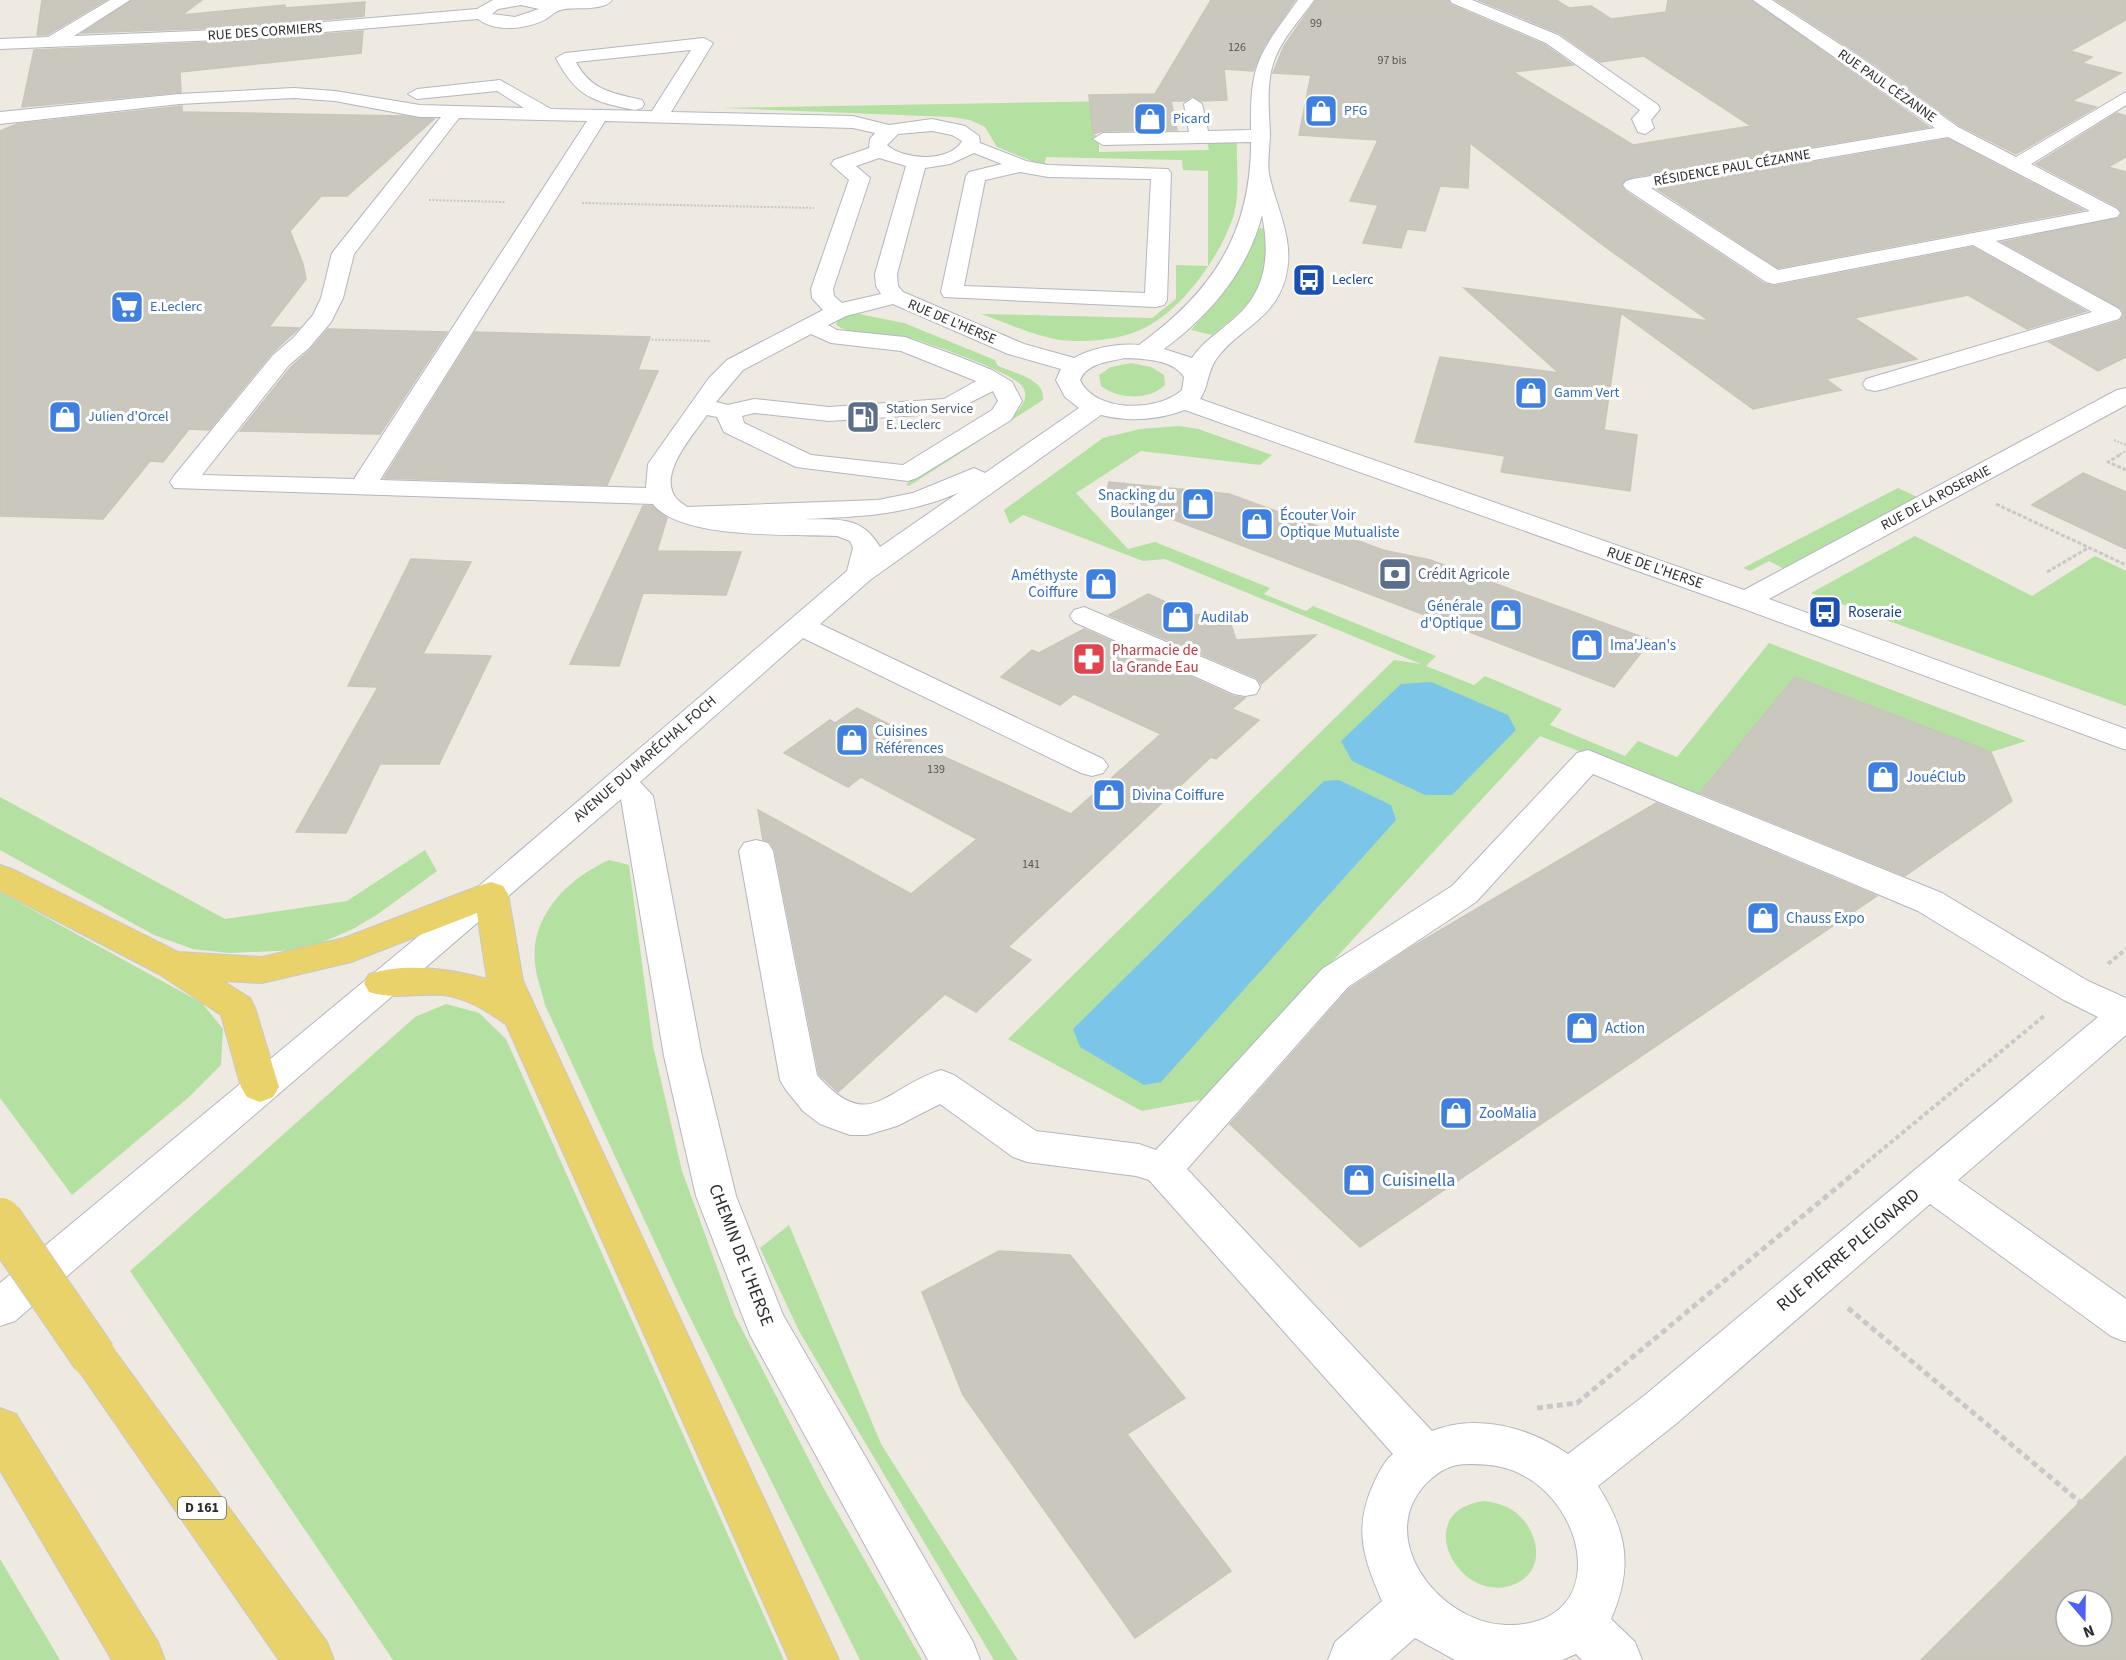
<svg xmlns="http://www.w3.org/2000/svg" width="2126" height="1660" viewBox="0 0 2126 1660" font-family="'Source Sans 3',sans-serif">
	<rect width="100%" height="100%" fill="#eee9e1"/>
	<path fill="#b4e0a1" d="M1118,101V115H1091L1093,134L1099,137V152L1209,150L1207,142L1237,141C1236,163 1240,192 1234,214C1223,251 1187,303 1153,323C1132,337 1099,342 1073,341C1042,340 1010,324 981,314L1152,318L1176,299V265L1208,266V171L1183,170L1182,160L1046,157L1044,166L997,147L985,127L970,120L951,117L723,108Z
		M1262,228L1266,229C1267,288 1257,300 1212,335L1191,330C1220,299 1241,268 1258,229Z
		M854,313L904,323L995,360L997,365C1011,373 1046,378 1043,400L909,486L906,484L1015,414C1022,407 1030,396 1022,386C1012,372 926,342 907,337C891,333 844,336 836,324L840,317Z
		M1131,363L1151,367L1164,375L1165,385C1149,401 1118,399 1101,386L1099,375L1111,367Z
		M1179,426L1198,429L1272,455L1260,465L1141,451L1076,493L1128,549L1155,542L1270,588L1264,594L1306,611L1313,606L1436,656L1426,666L1474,685L1485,676L1562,709L1550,725L1625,756L1638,741L1677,757L1769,643L2026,741L1991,752L1796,677L1697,797L1540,736L1206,1099L1142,1111L1008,1039L1394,660L1421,664L1165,559L1143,561L1023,515L1010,524L1004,510L1103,438L1140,429Z
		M1898,488L1919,498L1784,569L1769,561L1750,571L1743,568Z
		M1915,536L2032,596L2095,556L2126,571V706L1811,593Z
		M0,797L225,919L347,901L425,850L437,871L378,914L353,929L323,942L297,950L229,953L193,949L154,935L0,850Z
		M609,860L629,865L653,1046L682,1171L734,1314L824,1489L922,1660H860L681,1299L545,1005C542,991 536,977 535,963C530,915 569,878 609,860Z
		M0,892L202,1003L223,1029L221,1065L189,1097L72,1195L0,1098Z
		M446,1004L479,1013L506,1039L784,1660H393L130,1271L415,1017Z
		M789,1225L881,1444L1018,1660H994L799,1331L760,1248Z
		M1485,1501C1496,1503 1506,1505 1515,1512C1538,1529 1548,1570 1515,1584C1459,1608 1408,1510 1485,1501Z
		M0,1559L60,1660H0Z"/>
	<path fill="#7bc6e8" d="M1431,682L1508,715L1516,730L1452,795H1425L1352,761L1341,741L1401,684Z
		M1339,780L1391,805L1396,820L1161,1082L1144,1085L1080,1047L1073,1029L1324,781Z"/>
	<path fill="#cac7bf" stroke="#c9c5ba" stroke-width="1.5" fill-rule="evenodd" d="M42,0H106L47,35H37Z
		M132,0H202L182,15L285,5V8L365,2L364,16L243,27L82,33Z
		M1211,0H1295L1264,46L1253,71L1224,69L1227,100L1201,101L1192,96L1185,101H1171L1177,130L1103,131L1093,134L1089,95L1155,94Z
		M1316,0H1448L1451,5L1545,45L1573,65L1513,72L1633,145L1751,126L1644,56L1600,62L1559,33L1478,0H1556L1569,8L1591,6L1611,19L1666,12L1668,0H1751L1929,127L1633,177L1621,184L1625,191L1765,284L1774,286L1973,247L2086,311L2027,329L1968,295L1854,318L1917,359L1826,379L1841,390L1753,409L1621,313L1604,430L1637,435L1630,491L1501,472L1505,456L1415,442L1440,357L1559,373L1464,288L1709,321L1600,243L1470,143L1468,188L1440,186L1425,231L1407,229L1401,248L1363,243L1378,205L1350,201L1378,140L1299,135L1311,75L1273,73L1284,46Z
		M1776,0H2126V20L2070,51L2092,57L2082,63L2121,73L2072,101L2096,107L2016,154L1959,125L1874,64Z
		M363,31L361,53L180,72L181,92L22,107L34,50L243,41Z
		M182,106V112L404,116L434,119L347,196H321L290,231L303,264L306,279L269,327L299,328L271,354L209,430L189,429L163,462L150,461L103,519L0,516V131L17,124Z
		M2117,113L2126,116V157L2108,167L2126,172V357L2098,371L2049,342L2120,321L2124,315L2121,308L2002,242L2119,218L2122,213L2118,207L2036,164Z
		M1948,139L2083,210L1778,268L1657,189Z
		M328,329L447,332L380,434L240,431L291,367L311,349Z
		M475,332L650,337L638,370L658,371L607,485L384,478Z
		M2083,473L2126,492V549L2032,505Z
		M1109,482L1229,494L1383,550L1430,560L1651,640L1614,687L1106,494Z
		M643,506H652L667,518L657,551L741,552L726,595L643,593L619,666L570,664Z
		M411,559L471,562L423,654L491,656L439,764H380L346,833L296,832L378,687L348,686Z
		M1148,594L1194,615L1227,612L1236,640L1316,635L1261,684L1257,678L1109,615Z
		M1084,629L1233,696L1245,698L1232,709L1259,720L1216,759L1211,757L1008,947L1031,960L976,1012L945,994L838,1092L819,1074L775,851L770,842L763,840L758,810L911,894L977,839L861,777L848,787L784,753L830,720L835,723L857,708L914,737L909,741L1071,814L1161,734L1074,694L1060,705L1001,677L1032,650L1039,653Z
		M1795,677L1991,752L2012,801L1905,876L1700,793Z
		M1656,803L1877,896L1360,1247L1230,1124L1349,989L1412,947Z
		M999,1251L1070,1255L1185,1398L1127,1434L1231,1571L1135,1638L963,1395L922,1292Z
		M2126,1456V1660H1921L2080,1502ZM2066,1600H2102V1636H2066Z"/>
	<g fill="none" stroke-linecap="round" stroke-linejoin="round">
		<g stroke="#b4b6c0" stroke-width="2">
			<path id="minor" d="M110,0H130L74,36L243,29L477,9L493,0H612C602,13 572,5 558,11C554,12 550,17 546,19C528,29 496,33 478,19L243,39L0,49V39L48,37ZM521,5L539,9L515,17L492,14L498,9Z
				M1298,0H1314C1301,19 1282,38 1274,61C1266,83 1269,110 1270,133C1270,146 1267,162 1269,174C1276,208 1295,239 1286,276C1275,320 1240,327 1217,358C1207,371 1209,386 1200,399L1744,590L2117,390L2126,388V405L1769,599L2126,729V750L1736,606L1185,410C1158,420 1128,422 1101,415L870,580L820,624L1103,759L1108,766L1103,773L1092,776L1081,773L803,638L640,782L653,796L702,1056L736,1196L783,1315L973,1642L980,1660H928L750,1335L696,1196L664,1056L621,799L15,1321L0,1326V1283L479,886L847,571L853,548L850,541L837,536C794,534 680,540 653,504L174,488L170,482L174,476L273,355L293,338L313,315L321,298L332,253L441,117H420L335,101L294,98L179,104L0,124V112L179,94L294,88L335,91L420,105L524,108L497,91L417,99L408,94L417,89L500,80L551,109L652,111L691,50L576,62C591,91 613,93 642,100L644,104L642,108L635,110C594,102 576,97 556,58L565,53L704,38L713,43L671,112L853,116L889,125L932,119L965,126L979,136L980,143L1026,161L1048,165L1168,169L1171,173L1167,300L1164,305L1156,307L944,297L941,292L966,176L969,172L1002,164L974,153L950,164L925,168L897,274L898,286L903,292L1024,344L1074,358C1092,348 1118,343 1139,345C1212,292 1251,234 1251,142L1103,145L1093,139L1103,133L1189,132L1184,104L1193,98L1202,104L1208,131L1251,130C1250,61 1259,55 1298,0ZM459,118L587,121L354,479L202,475L289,365L309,348L331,322L343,298L354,254ZM605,121L853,128L875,133L870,139L869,148L834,160L831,164L849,180L811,289L812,298L823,310L727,360L709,378L648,464L646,488L380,480ZM932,131L952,135L962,141C950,163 903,160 887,145L898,134ZM879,158L906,166L875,274L876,286L881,294L842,303L834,296L833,289L870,178L856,166ZM1020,172L1048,177L1151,179L1145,293L964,286L985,180ZM1262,215C1271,259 1265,295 1229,323C1215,335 1202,343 1192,358L1164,349C1209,316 1248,271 1262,215ZM893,304L1008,354L1061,369L1056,380L1065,397L1079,408L985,473L974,468L913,493L878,500L687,507C684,504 679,502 676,498C657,474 694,434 707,415L717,417L724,432L796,467L908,481L917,478L1011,420L1022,401L1012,382L992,370L957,356L905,337L837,330L828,325L846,316ZM811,334L831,343L901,351L976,381L944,399L829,407L754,399L728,405L716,402L743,370ZM1125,358C1143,359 1173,359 1184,377L1182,390C1158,412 1095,413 1080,380C1087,363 1108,362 1125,358ZM993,391L998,401L992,410L903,465L811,455L744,423L742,416L754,413L829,421L949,413ZM958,493L880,547C861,515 838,520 804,519C860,517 906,515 958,493Z
				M1450,0H1472L1558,35L1658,105L1660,109L1651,120L1654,128L1645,134L1638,132L1632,119L1640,110L1546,43L1452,3Z
				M1753,0H1772L1873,66L1958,127L2016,157L2126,92V105L2031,164L2117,209L2120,213L2117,217L1996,241L2119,309L2122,314L2119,319L1884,389L1875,391L1866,389L1863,384L1866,379L2092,312L1973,245L1774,284L1766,282L1626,189L1623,185L1626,181L1633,179L1935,128ZM1948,137L2090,211L1778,270L1651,188Z
				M1084,607L1256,680L1260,687L1256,694L1245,696L1234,694L1074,622L1070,616L1074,610Z
				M1588,750L1942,893L2088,981L2126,998V1035L1958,1180L2126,1299V1342L2111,1336L1930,1204L1677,1423L1598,1486C1628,1533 1633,1568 1611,1619L1635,1642L1642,1660H1582L1576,1654L1562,1660H1455L1415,1638L1390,1660H1328L1335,1642L1382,1601C1364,1559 1353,1530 1373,1485C1378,1474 1384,1461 1393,1454L1149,1180L1136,1176L1027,1162L1013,1157L940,1104L897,1126L867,1135H850L820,1124L803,1111L786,1090L780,1080L739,851L744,843L756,840L768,843L773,851L817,1075C870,1135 884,1088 941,1070L954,1075L1036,1131L1139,1144L1156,1150L1322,969L1452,886L1577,753ZM1593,774L1918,911L2062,999L2098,1017L1645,1395L1568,1454C1528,1427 1477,1413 1432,1431L1187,1169L1348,987L1476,902ZM1469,1464C1484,1464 1500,1465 1514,1471C1589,1501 1612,1627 1506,1625C1437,1623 1369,1532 1432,1478C1444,1468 1454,1464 1469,1464Z"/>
		</g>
		<g stroke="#c8c8c8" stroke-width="2">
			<path id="major" d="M0,865L12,869L178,952L262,957L344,938L479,886L491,882L503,886L508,894L523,981L839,1660H789L506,1024C486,1011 468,998 443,995C418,993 394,1000 369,992L364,983L369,974C407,962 450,969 487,979L477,913L351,962L262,983L223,981L250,998L255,1008L279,1087L273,1097L260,1102L247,1097L241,1087L221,1015L159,974L0,891Z
				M94,1338L109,1343L327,1642L334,1660H279L79,1371L72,1357L79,1343Z
				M0,1408L16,1414L158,1642L165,1660H112L0,1470Z"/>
		</g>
		<path stroke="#c8c8c8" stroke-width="2" stroke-dasharray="2 1.5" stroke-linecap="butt" d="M429,200L505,202
			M582,203L814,208
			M354,332L419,334
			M501,336L710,341
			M2114,440L2126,445
			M2117,456L2126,451"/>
		<path stroke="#c8c8c8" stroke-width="3" stroke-dasharray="4 2" stroke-linecap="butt" d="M2120,455L2108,462L2126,470
			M1996,504L2126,565
			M2047,572L2088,548"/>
		<path stroke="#c8c8c8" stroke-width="4" stroke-dasharray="4.5 3" stroke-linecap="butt" d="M2108,964L2126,949
			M1861,1167L2044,1016"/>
		<path stroke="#c8c8c8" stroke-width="5" stroke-dasharray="6 4" stroke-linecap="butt" d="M1848,1308L2080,1502
			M1537,1408L1577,1403L1863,1166"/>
		<use href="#minor" fill="#fff" fill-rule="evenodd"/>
		<use href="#major" fill="#e9d26a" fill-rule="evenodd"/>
		<g stroke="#c8c8c8" stroke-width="46" stroke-linecap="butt">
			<path id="major-bridge" d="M0,1220L94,1357"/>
		</g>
		<use href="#major-bridge" stroke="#e9d26a" stroke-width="44"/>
	</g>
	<defs>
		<g id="shop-square" transform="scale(1.725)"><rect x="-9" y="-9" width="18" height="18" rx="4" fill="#3f7fe0" stroke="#fff"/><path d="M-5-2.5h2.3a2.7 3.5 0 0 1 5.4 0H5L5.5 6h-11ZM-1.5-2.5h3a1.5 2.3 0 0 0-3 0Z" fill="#fff"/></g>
		<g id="bus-square" transform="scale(1.725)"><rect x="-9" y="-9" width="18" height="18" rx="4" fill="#1a4fb4" stroke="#fff"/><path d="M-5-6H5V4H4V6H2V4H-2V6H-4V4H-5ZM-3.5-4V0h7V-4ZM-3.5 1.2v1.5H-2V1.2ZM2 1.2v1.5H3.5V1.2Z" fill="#fff"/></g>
		<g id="supermarket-square" transform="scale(1.725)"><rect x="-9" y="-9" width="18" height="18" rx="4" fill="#3f7fe0" stroke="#fff"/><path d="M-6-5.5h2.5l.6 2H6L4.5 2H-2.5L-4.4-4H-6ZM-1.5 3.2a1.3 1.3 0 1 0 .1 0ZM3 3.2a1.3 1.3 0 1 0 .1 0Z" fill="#fff"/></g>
		<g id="fuel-square" transform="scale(1.725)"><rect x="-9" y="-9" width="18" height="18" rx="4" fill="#5c6f8a" stroke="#fff"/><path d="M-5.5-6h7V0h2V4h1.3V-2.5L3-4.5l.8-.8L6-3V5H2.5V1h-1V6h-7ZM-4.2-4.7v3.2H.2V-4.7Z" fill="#fff"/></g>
		<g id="bank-square" transform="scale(1.725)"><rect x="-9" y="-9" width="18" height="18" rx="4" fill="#5c6f8a" stroke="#fff"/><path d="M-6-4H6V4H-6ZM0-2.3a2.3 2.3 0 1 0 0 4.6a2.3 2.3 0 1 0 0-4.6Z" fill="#fff"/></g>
		<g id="pharmacy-square" transform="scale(1.725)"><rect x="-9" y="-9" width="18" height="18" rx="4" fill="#e0444e" stroke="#fff"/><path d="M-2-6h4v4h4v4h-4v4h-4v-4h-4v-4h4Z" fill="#fff"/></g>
	</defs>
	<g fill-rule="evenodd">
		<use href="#shop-square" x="1321" y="111"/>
		<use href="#shop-square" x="1150" y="119"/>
		<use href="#bus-square" x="1309" y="280"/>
		<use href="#supermarket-square" x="127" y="307"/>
		<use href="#shop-square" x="1531" y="393"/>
		<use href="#shop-square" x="65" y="417"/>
		<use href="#fuel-square" x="863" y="417"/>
		<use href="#shop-square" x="1198" y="504"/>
		<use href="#shop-square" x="1257" y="524"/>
		<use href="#bank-square" x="1395" y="574"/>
		<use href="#shop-square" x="1101" y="584"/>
		<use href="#bus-square" x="1825" y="612"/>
		<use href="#shop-square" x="1506" y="615"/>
		<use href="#shop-square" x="1178" y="617"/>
		<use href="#shop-square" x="1587" y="645"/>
		<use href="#pharmacy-square" x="1089" y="659"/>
		<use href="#shop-square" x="852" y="740"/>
		<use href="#shop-square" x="1883" y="777"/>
		<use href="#shop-square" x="1109" y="795"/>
		<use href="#shop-square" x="1763" y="918"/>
		<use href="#shop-square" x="1582" y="1028"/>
		<use href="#shop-square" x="1456" y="1113"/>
		<use href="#shop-square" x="1359" y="1180"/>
	</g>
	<g text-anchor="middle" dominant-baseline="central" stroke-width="6" stroke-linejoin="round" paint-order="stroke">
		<g font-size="12" fill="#545452">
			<text x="1316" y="23">99</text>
			<text x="1237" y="47">126</text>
			<text x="1392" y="60">97 bis</text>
			<text x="936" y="769">139</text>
			<text x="1031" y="864">141</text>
		</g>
		<g font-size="14" fill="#2d2d2d" stroke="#fff">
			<text transform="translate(265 32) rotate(-4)">RUE DES CORMIERS</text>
			<text transform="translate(1887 86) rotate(35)">RUE PAUL CÉZANNE</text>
			<text transform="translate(1732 168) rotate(-10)">RÉSIDENCE PAUL CÉZANNE</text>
			<text transform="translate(952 322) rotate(23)">RUE DE L'HERSE</text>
			<text transform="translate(1936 498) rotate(-28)">RUE DE LA ROSERAIE</text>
		</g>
		<g font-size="14" fill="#366cbe" stroke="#fff" text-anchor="start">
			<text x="1344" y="111">PFG</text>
			<text x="1173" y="119">Picard</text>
			<text x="150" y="307">E.Leclerc</text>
			<text x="1554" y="393">Gamm Vert</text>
			<text x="88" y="417">Julien d'Orcel</text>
		</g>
		<g font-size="14" fill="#164399" stroke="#fff" text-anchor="start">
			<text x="1332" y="280">Leclerc</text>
		</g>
		<g font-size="14" fill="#4e5e75" stroke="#fff" text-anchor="start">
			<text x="886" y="409">Station Service<tspan x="886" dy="16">E. Leclerc</tspan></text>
		</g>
		<rect fill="#fff" stroke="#6c6c6c" stroke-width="1.5" x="178" y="1497" width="48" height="22" rx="4.5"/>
		<g font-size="14" font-weight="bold" fill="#2d2d2d">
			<text x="202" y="1508">D 161</text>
		</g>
		<g font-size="15" fill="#366cbe" stroke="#fff" text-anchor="start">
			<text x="1175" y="495" text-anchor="end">Snacking du<tspan x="1175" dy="17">Boulanger</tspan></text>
			<text x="1280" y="515">Écouter Voir<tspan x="1280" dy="17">Optique Mutualiste</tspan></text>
			<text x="1078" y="575" text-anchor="end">Améthyste<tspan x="1078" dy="17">Coiffure</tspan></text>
			<text x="1483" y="606" text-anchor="end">Générale<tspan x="1483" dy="17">d'Optique</tspan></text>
			<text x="1201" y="617">Audilab</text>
			<text x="1610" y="645">Ima'Jean's</text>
			<text x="875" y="731">Cuisines<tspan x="875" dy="17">Références</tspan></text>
			<text x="1906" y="777">JouéClub</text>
			<text x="1132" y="795">Divina Coiffure</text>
			<text x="1786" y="918">Chauss Expo</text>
			<text x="1605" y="1028">Action</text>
			<text x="1479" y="1113">ZooMalia</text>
		</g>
		<g font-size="15" fill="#2d2d2d" stroke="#fff">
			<text transform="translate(1655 568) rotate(19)">RUE DE L'HERSE</text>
			<text transform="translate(645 759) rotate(-41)">AVENUE DU MARÉCHAL FOCH</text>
		</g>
		<g font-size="15" fill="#4e5e75" stroke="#fff" text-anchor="start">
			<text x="1418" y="574">Crédit Agricole</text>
		</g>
		<g font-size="15" fill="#164399" stroke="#fff" text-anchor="start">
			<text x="1848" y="612">Roseraie</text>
		</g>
		<g font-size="15" fill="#be3a42" stroke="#fff" text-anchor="start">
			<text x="1112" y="650">Pharmacie de<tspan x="1112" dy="17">la Grande Eau</tspan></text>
		</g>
		<g font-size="18" fill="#366cbe" stroke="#fff" text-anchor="start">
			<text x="1382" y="1180">Cuisinella</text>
		</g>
		<g font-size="18" fill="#2d2d2d" stroke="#fff">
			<text transform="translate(1848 1250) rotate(-40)">RUE PIERRE PLEIGNARD</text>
			<text transform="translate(741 1255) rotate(69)">CHEMIN DE L'HERSE</text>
		</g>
	</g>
	<g transform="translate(2084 1618) rotate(160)"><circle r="28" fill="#ffffff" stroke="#ababab" stroke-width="1.5"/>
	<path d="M0-4.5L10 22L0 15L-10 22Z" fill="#4c62f0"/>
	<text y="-9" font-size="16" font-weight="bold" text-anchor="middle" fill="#2d2d2d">N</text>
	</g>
</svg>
